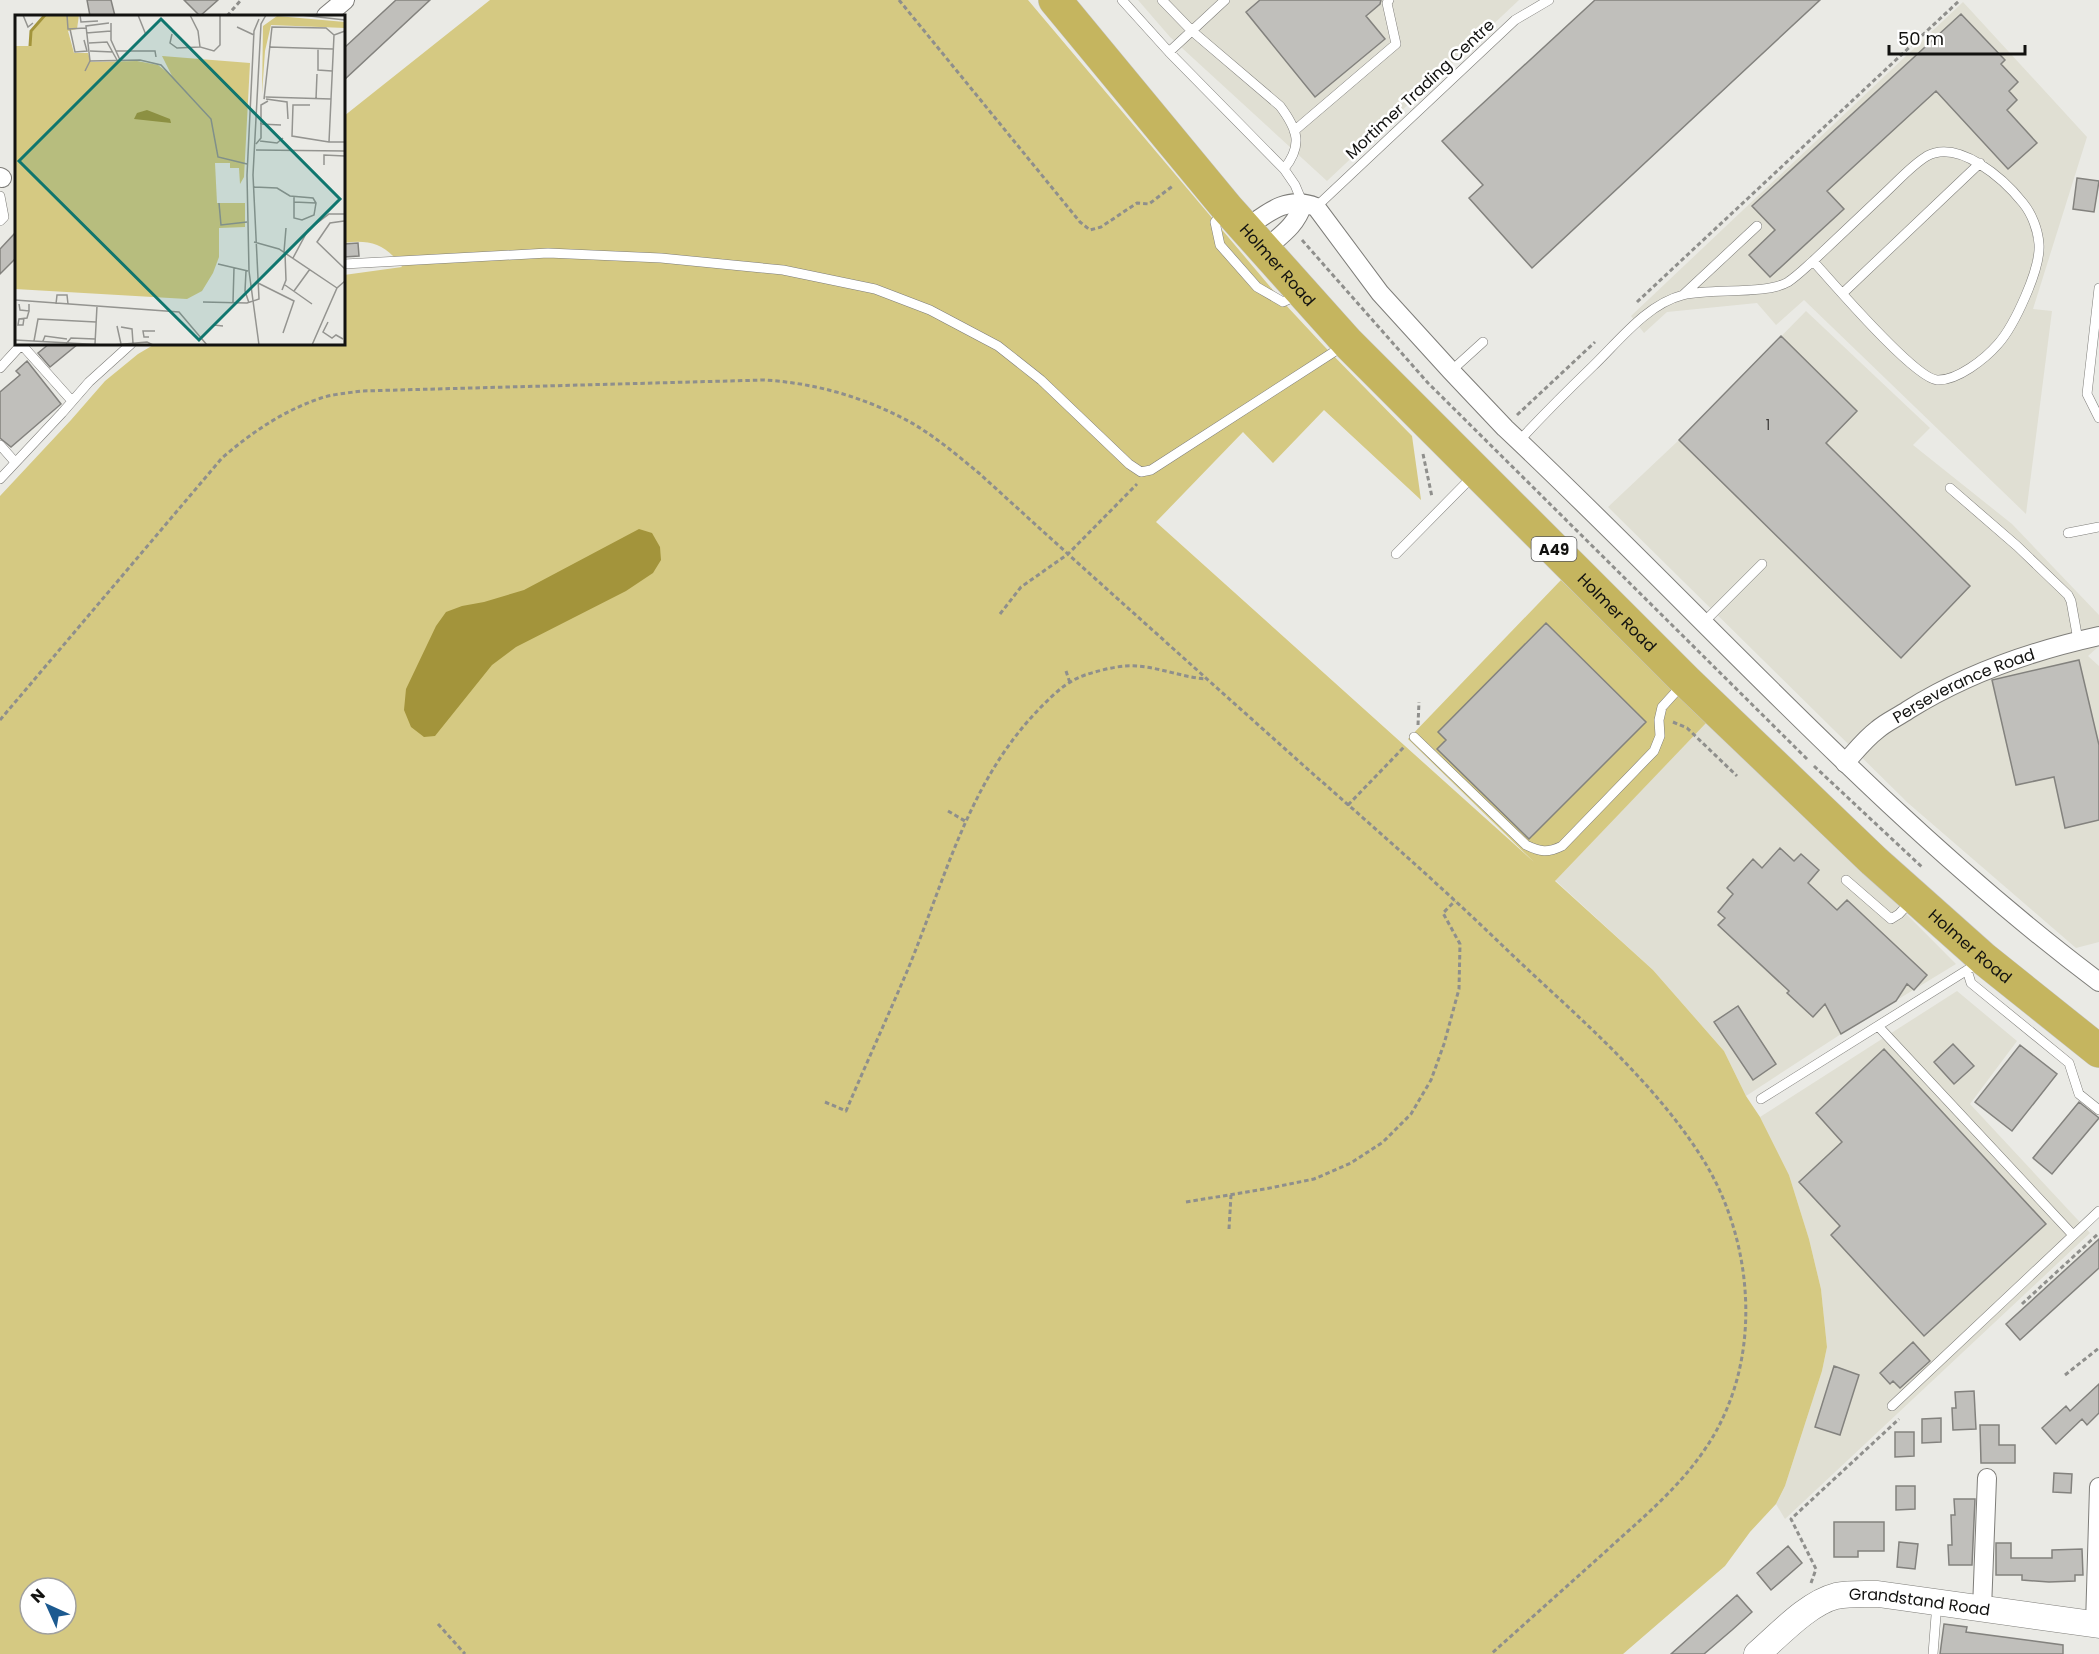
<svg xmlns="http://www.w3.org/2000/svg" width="2099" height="1654" viewBox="0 0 2099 1654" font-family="Poppins,sans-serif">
	<rect width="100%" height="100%" fill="#eaeae5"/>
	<path fill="#e0dfd3" d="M1138,0H1519L1327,181L1170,37Z
		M1963,2L2087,137L2033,309L2052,311L2026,514L1804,300L1776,325L1757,303L1667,312L1644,333L1631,316Z
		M1806,311L1930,428L1913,445L2012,524L2099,615V646L2088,656L2099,666V942L2076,948L1908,803L1608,507L1679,440Z
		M1708,721L1786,793L1956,964L1841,1034L1746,1096L1724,1051L1653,970L1555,880Z
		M1957,991L2017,1041L1970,1104L2090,1233L1785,1519L1776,1504L1785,1486L1822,1371L1827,1347L1821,1289L1809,1239L1789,1175L1760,1117Z"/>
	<path fill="#d5c982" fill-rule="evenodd" d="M490,0H1028L1283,302L1324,346L1412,436L1421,500L1324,410L1273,463L1243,432L1156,522L1534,862L1408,739L1561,580L1708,721L1555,881L1653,970L1724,1051L1746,1096L1760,1117L1789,1175L1809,1239L1821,1289L1827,1347L1822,1371L1785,1486L1776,1504L1750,1532L1725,1566L1623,1654H0V496L71,420L105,381L138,354L155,344H344V275L402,267C387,245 370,239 344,243V116ZM30,1588H66V1624H30Z"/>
	<path fill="#a3943b" d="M639,529L652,533L660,547L661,560L653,573L626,591L516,647L492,665L435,736L424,737L411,727L404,710L406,689L436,626L446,612L462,606L484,602L524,590Z"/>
	<path fill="#c0bfbb" stroke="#83827e" stroke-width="1.5" d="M87,0H111L115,16H90Z
		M184,0H218L200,16Z
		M396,0H430L344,80V48Z
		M1260,0H1381L1380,4L1366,16L1385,39L1315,97L1246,12Z
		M1595,0H1820L1532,268L1469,198L1483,185L1442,141Z
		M1961,14L2005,60L2001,64L2018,82L2009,91L2017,100L2007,110L2037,143L2008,169L1936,91L1827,191L1844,209L1770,277L1749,255L1775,230L1752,206Z
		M2077,178L2099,181L2094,212L2073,209Z
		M16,232V258L0,274V249Z
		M358,243L359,256L344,257V244Z
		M1781,336L1857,411L1826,443L1970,586L1901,658L1679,440Z
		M49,344H78L50,367L38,353Z
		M27,361L61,404L11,447L0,438V392L20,375L16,371Z
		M1546,623L1646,722L1529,839L1437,749L1446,740L1438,732Z
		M2079,660L2099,745V820L2065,828L2054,777L2016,785L1992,680Z
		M1780,848L1794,861L1801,854L1819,870L1808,883L1837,910L1847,900L1927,975L1914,990L1907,984L1896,1001L1841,1034L1825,1004L1813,1017L1787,993L1789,991L1718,925L1725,918L1718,912L1733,894L1727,888L1753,859L1762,868Z
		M1738,1006L1776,1064L1753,1080L1714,1022Z
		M1953,1044L1974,1066L1954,1084L1934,1062Z
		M2020,1045L2057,1074L2012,1131L1975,1102Z
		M1884,1049L2046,1224L1924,1336L1831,1235L1840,1226L1799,1182L1842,1142L1816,1113Z
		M2079,1102L2099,1118L2052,1174L2033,1158Z
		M2099,1239V1268L2020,1340L2006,1324Z
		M1913,1342L1930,1361L1900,1388L1893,1381L1890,1384L1880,1373Z
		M1834,1366L1859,1375L1840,1435L1815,1427Z
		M2099,1384V1413L2087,1425L2082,1419L2056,1444L2042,1428L2066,1406L2070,1411Z
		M1974,1391L1976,1429L1953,1430L1952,1408H1956L1955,1392Z
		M1941,1418V1442L1922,1443V1419Z
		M1980,1425H1999V1445H2015V1463H1981Z
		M1895,1432H1914V1456L1895,1457Z
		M2054,1473L2072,1474L2071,1493L2053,1492Z
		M1896,1486H1915V1509L1896,1510Z
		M1954,1499H1975L1972,1565H1949L1948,1545H1952L1951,1515H1955Z
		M1834,1522H1884V1551H1858V1557H1834Z
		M1899,1542L1918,1544L1915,1569L1897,1567Z
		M1996,1543H2011V1558H2052V1550L2082,1549L2083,1575H2075V1581L2049,1582L2022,1580V1575H1996Z
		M1788,1546L1802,1563L1771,1590L1757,1573Z
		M1737,1595L1752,1612L1732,1630L1704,1654H1671Z
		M1944,1624L1967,1627L1966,1632L2063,1645V1654H1940Z"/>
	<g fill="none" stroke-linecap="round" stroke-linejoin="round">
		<g stroke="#7e7d79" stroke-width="10">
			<path id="lane" d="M1122,0L1169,52L1284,169L1295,185L1303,204
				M1162,0L1192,31L1280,106C1298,130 1303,145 1284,169
				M1169,52L1225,0
				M1294,131L1396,44L1387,3L1389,0
				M0,196L4,217L0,221
				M1316,207L1515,20L1549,0
				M1223,212L1215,222L1220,245L1257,287L1283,302L1296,296
				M344,264L548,253L661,258L783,270L875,289L930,310L998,346L1041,380L1129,464L1141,472L1151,470L1343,346
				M2099,288L2087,394L2099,418
				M1843,293L1980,163
				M1683,295L1757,226
				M21,344L72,401
				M0,368L22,344
				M1451,371L1483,342
				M1519,441C1543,415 1568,390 1593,366C1619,341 1647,304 1683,295C1711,288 1766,295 1788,282C1797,276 1805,268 1813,261C1837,238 1862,215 1886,192C1899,180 1912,165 1927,156C1959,139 2004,179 2023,203C2032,214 2038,230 2039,244C2041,269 2014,326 1998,344C1985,359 1957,381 1937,380C1914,378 1832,282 1813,261
				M0,445L15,462
				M0,479L62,413L89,382L131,344
				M1950,488L2017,546L2068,595L2071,601L2078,640
				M2068,533L2099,527
				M1396,554L1473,476
				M1703,623L1762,564
				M1414,737L1526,845C1540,852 1548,853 1562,846L1654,751L1660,736L1659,720L1662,707L1682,685
				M1846,880L1891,919L1899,914L1911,901
				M1967,970L1971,983L2069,1063L2079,1094L2099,1110
				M1878,1026L2073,1235
				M1761,1099L1980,962
				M1892,1406L2099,1211
				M1933,1654L1937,1603"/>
		</g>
		<g stroke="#7e7d79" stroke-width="20">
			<g id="street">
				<path d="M326,16L345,0"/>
				<path d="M0,177L2,178"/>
				<path d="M1245,229C1267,213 1287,195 1316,207L1380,293L1451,371L1505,428C1702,613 1882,819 2099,982"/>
				<path d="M1264,250C1281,235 1296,226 1303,204"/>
				<path id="s1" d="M1845,763C1855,752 1865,739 1877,730C1886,722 1898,717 1908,710C1967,673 2031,651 2099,636"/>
				<path d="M1982,1609L1987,1478"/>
				<path d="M2095,1625L2099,1487"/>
			</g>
		</g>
		<g stroke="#7e7d79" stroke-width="27">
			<g id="secondary">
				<path id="s2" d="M1757,1654C1779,1635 1808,1603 1836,1596C1850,1593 1864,1594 1878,1594L2099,1625"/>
			</g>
		</g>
		<g stroke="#c6c6c6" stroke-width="34">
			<g id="highway">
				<path id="s3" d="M1055,0L1227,208L1348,343L1686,681L1874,861L1984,959L2099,1051"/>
			</g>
		</g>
		<path stroke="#8f8f8c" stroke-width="3" stroke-dasharray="4.5 3" stroke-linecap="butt" d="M899,0L1080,222L1090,230L1101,227L1137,203L1149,204L1174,185
			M227,16L241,0
			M1302,240L1428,383L1807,759
			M1637,302L1960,0
			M1517,415L1595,342
			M1423,454L1432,497
			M1000,614L1021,587L1068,554L1137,484
			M1066,671L1070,683
			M0,720L222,458C252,432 283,411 321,398C333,394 348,393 362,391L764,380C815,383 864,397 910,422C935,436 958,456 980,474C1087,572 1195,668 1303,765C1371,825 1440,885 1505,948C1576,1016 1656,1081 1707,1166C1748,1236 1759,1330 1728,1406C1703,1469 1653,1508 1605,1552C1567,1586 1529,1620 1491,1654
			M1673,722L1687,728L1737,776
			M1418,725L1419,702
			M1814,766L1923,868
			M1348,805L1405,746
			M948,811L965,821
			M825,1102L846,1111C866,1064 888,1016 908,969C946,877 969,780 1041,707C1054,694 1067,681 1085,675C1097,671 1113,667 1125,666C1152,664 1179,677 1206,679
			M1186,1202L1265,1189L1314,1179L1351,1163L1383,1142L1411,1114L1431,1080L1444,1044L1459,989L1460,944L1443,913L1455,901
			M1229,1229L1231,1195
			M2022,1304L2099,1233
			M2065,1375L2099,1348
			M1811,1583L1816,1569L1791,1519L1899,1419
			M438,1624L465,1654"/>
		<use href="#lane" stroke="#fff" stroke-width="9"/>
		<use href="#street" stroke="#fff" stroke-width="18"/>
		<use href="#secondary" stroke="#fff" stroke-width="26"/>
		<use href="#highway" stroke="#c5b55f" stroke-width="33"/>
	</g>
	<g text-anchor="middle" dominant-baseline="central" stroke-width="5" stroke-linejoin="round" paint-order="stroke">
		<g font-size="14" fill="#3e3d3b">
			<text x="1768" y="425">1</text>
		</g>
		<rect fill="#fff" stroke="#595958" stroke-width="1.5" x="1531.5" y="537" width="45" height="24" rx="4.5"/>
		<g font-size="15" font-weight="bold" fill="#121210">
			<text x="1554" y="549">A49</text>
		</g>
		<g font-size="16" fill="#121210" stroke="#fff">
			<text transform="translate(1420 89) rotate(-43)">Mortimer Trading Centre</text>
			<text stroke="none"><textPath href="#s3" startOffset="346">Holmer Road</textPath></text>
			<text stroke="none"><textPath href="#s3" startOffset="832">Holmer Road</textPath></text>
			<text stroke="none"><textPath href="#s1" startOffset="144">Perseverance Road</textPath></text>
			<text stroke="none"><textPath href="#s3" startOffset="1318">Holmer Road</textPath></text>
			<text stroke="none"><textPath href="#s2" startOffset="183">Grandstand Road</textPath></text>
		</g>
	</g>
	<g transform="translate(15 15)">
		<rect width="330" height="330" fill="#eaeae5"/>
		<path d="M31,0H64L62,14L53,16L59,38H73L76,47L122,46L143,50L157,61L147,41L235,48L229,162L225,169L224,153H215V148H200L202,188H230V212L204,213V242L198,258L187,276L172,284L0,274V31H15L17,16ZM262,1L330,7V13L256,10L250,36L247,79L248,11Z" fill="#d5c982"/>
		<path d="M132,95L155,104L156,108L119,104L122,98Z" fill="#a3943b"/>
		<path fill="none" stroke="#a3943b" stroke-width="3" d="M15,31L16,16L30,0"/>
		<path fill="none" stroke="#949490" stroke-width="1.5" d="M8,0L13,12L18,8M52,0L53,14L71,13M65,0L66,7L83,6M123,0L131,20M175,0L183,16L185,32L199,36L205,30V0M286,0L330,5M96,8V25L105,45M222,12L239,20M55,14L60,37L72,36L69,25M330,16L319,20L314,127H330M71,18L96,16M157,19L155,28L162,33L185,32M74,28L92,27L102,45M254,32L318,34M303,34V55L317,56M75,36L98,37M101,36H140L141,42M75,46L71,11L94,8M70,56L75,46L125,45L146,50L196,104L203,142L232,149M250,81L249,84L257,12L311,13L319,20M251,82L316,84M251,84L272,87L273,104M301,84L302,59M295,90H278L277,121L314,127M245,109L266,110M245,126L262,128L268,123M241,129L246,123V90L253,86M241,135L330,136M309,150V140L330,141M238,172L262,173L275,181L298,183L301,188L299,200L287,205L279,203V182M279,187L301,188M204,188L206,210L232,207M329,206L315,208L302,227L330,254M239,227L264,234L322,273M269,237L271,213M278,243L293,215L314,199H330M203,249L233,256M231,256L230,276L234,288M241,267L279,286L268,318M270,270L297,289M267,275L271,265L270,238M279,276L295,254M0,285L164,297L192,330M188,287L232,288L244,284L238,160L246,9L251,0M218,287L219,253M4,289L5,295L14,296V289M41,289L42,280H52L53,289M9,303L8,310H3L4,304L12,303L14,296M313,307L308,317L317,323L321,320L328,324M102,311L106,329M106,312L117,314L118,328M134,322H129L128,316H140M186,323L199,310L208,311M0,325L90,330M19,326L23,304L81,307M28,326L30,321L52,324M51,329L56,323L80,324M80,329L82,291M98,330L132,327L138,330M244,330L234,256L232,160L239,16L244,4M297,330L322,273L330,266"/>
		<path fill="#0f766e" fill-opacity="0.15" stroke="#0f766e" stroke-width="3" d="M146,4L325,184L184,325L4,146Z"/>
		<rect width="330" height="330" fill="none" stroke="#121210" stroke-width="3"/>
	</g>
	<g transform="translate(48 1606) rotate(315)"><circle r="28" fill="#ffffff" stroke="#a0a09f" stroke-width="1.5"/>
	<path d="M0-4.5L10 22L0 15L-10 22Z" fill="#1c5a90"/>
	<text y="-9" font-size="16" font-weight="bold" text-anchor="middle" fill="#121210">N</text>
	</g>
	<path d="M1889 45v9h136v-9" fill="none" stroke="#121210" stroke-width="3"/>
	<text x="1898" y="45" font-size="18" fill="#121210" stroke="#ffffff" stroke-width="4.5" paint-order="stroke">50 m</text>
</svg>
